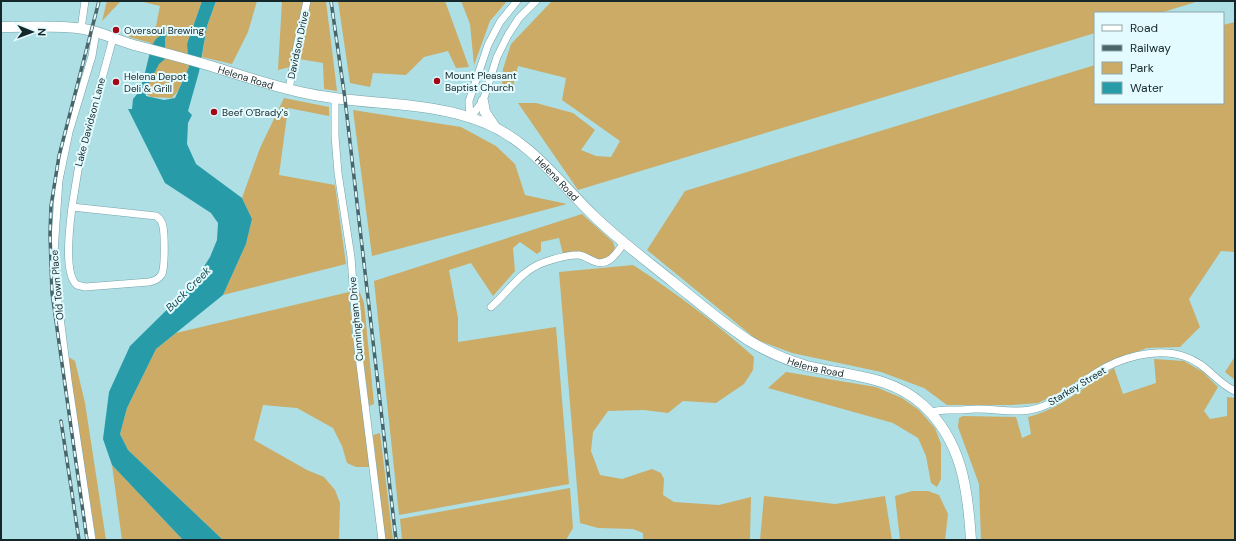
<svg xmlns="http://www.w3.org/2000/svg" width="1236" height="541" viewBox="0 0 1236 541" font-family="'DM Sans',sans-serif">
	<rect width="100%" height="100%" fill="#aedfe5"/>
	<path fill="#cbab66" d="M107,1H121L102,21Z
		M139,1H202L187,44L189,67L178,91L172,98L151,97L144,92L151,43L129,37L131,30L148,32L156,26L160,6Z
		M216,1H257L248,32L232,64L202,57L207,26Z
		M282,1H304L290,67L278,70Z
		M310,1H326L337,91L324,89L323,63L299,59Z
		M338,1H445L469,67L456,68L448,51L424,57L406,75L373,73L370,87L350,83Z
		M461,1H507L490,21L474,65L470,24Z
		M552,1H1199L1160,13H1095V33L578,190L518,103H536L573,113L595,130L581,150L596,156L611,157L620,141L562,100L566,78L518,66L512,90L502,89L503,69L511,44Z
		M1235,22V252L1221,251L1189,299L1200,327L1180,347L1147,348L1102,365L1059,393L1038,403L1012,405H947L924,388L881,372L792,353L757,340L647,250L685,191L1095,65V103H1223V25Z
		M284,98L329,107V116L288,108L279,175L335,185L346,264L223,295L246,244L252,219L242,198L260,148Z
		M353,110L461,127L496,146L515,164L525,195L567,204L372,256Z
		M582,214L613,242L615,248L610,258L603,260L563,254L559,238L541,242V251L537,254L520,242L513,248L515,271L493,296L471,263L449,270L458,318V342L556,327L569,484L399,515L374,281Z
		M633,265C676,293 716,323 754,357L753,370L744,384L716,403L683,401L668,413L644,410L608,411L593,432L591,451L600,475L622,479L652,469L661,473L664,479L663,495L674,502L719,505L751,497L750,540H643V533L633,529L598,528L580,523L559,272Z
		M359,290L364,303L374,404L369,406L355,291Z
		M349,292L352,330L371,467H356L347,463L342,446L333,428L297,408L263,405L254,440L307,470L324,477L335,490L340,503L339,540H223L128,450L120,434L127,408L156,349L176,333Z
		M67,356L75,361L85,403L106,540H96Z
		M1234,358H1235V380L1225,372Z
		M1154,359L1184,361L1203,372L1218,387L1204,411L1210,419L1227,416V397L1235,398V540H981L979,484L958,427L959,418L963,416L1016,417L1022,438L1031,434L1028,417C1059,410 1086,385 1114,368L1123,394L1156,383Z
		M786,372L876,387L902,398L919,410L935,428L941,444V479L937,487L931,483L926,456L918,438L893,423L768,388Z
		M380,433L393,540H385L373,435Z
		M112,465L183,540H122Z
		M570,488L573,528L566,540H402L400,519Z
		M912,491H928L939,495L948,514L945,540H900L895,496Z
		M764,496L835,504L885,496L892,540H760Z"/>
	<path fill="#279ca8" d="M202,1H216L207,26L199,72L188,111L192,115L188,123L187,144L196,164L242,198L252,219L246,244L223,295L156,349L127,408L120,434L128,450L223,540H183L112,465L103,439L109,392L130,346L193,284L210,257L217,240L218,223L211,213L165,183L128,109H132L133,99C146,88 147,49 156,39C159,36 165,33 169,30L165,38V59L159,64L145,91L146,96L164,100L175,98L189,67L187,44Z"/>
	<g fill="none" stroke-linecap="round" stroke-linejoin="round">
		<g stroke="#74a3a9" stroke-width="8">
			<path id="street" d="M81,29L85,1
				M289,89L297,46L307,1
				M335,98V136L338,173L351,257L357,340L382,540
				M470,118L483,101L497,57L508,35L519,18L536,1
				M470,118L469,101L488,45L500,22L517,1
				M72,207L156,216C159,218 161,220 162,223C165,230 165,267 162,274C159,279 155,281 149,282L85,287L77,285C63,274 70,224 72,207Z
				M72,207L79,164L113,38
				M491,307C509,291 520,272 542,263C553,259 568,254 579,255C585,256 590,260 596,262C610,266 617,252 624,243
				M930,413C938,409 947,410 957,410C964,410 971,409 978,409C995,409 1013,413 1030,410C1054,406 1075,387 1096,373C1119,358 1155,347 1183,356C1207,363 1216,383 1235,391
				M92,540L68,380L55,278L54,252L59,180L69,132L92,56L96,32"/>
		</g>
		<g stroke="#74a3a9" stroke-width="11">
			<g id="secondary">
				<path id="s1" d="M1,27C28,27 57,25 84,29C101,32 117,40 134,45C161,52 188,59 214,67C246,77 278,88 310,94C367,106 430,100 485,123C532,142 560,184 596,218C620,241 647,261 673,282C698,302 722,323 748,340C766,351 786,360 807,366C848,376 890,375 923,405C962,441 968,490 971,540"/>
				<path d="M483,101L485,112L495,127"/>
			</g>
		</g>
		<use href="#street" stroke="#fff" stroke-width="7"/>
		<use href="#secondary" stroke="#fff" stroke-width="10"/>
		<g stroke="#486569" stroke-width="3.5">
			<path id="rail" d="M331,1L345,99L396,540
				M61,421L79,540
				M87,540L52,293L50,234L51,206L59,156L99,1"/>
		</g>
		<use href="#rail" stroke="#e3fbfe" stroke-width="2" stroke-dasharray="6" stroke-linecap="butt"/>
	</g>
	<g fill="#a30717" stroke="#e3fbfe" stroke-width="1.5">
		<circle cx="116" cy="30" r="4"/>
		<circle cx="437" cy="81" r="4"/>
		<circle cx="116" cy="82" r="4"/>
		<circle cx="214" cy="112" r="4"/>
	</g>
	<g text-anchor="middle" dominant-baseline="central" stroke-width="4" stroke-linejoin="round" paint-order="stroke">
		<g font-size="10" fill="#14272a" stroke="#e3fbfe" text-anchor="start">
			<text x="124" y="30">Oversoul Brewing</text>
			<text x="445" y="75">Mount Pleasant<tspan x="445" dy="12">Baptist Church</tspan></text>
			<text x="124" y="76">Helena Depot<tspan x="124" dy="12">Deli &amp; Grill</tspan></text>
			<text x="222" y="112">Beef O'Brady's</text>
		</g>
		<g font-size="10" fill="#14272a" stroke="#e3fbfe">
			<text transform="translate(298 45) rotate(-78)">Davidson Drive</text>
			<text stroke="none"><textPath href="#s1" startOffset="252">Helena Road</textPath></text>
			<text transform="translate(90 122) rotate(-75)">Lake Davidson Lane</text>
			<text stroke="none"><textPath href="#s1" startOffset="588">Helena Road</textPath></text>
			<text transform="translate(57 285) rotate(-95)">Old Town Place</text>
			<text transform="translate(356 319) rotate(-95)">Cunningham Drive</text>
			<text stroke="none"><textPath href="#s1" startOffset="912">Helena Road</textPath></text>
			<text transform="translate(1077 386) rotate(-31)">Starkey Street</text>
		</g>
		<g font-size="11" font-style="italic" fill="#17484d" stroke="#e3fbfe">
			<text transform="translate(188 289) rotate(-45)">Buck Creek</text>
		</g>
	</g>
	<rect width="1236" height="541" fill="none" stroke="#14272a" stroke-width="4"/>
	<rect x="1094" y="12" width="130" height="92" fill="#e3fbfe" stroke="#90a6a9"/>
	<rect x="1102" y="25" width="20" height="6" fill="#ffffff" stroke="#90a6a9"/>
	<text x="1130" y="32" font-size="12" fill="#14272a">Road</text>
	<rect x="1102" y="45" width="20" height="6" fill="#486569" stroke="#90a6a9"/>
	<text x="1130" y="52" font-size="12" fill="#14272a">Railway</text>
	<rect x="1102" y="62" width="20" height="12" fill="#cbab66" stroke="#90a6a9"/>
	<text x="1130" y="72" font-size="12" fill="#14272a">Park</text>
	<rect x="1102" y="82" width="20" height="12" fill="#279ca8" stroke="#90a6a9"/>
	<text x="1130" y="92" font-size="12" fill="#14272a">Water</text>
	<g transform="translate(32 32) rotate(91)" stroke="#e3fbfe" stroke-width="3" paint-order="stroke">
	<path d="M0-3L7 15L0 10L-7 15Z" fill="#14272a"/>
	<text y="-6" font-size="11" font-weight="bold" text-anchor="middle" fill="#14272a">N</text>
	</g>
</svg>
